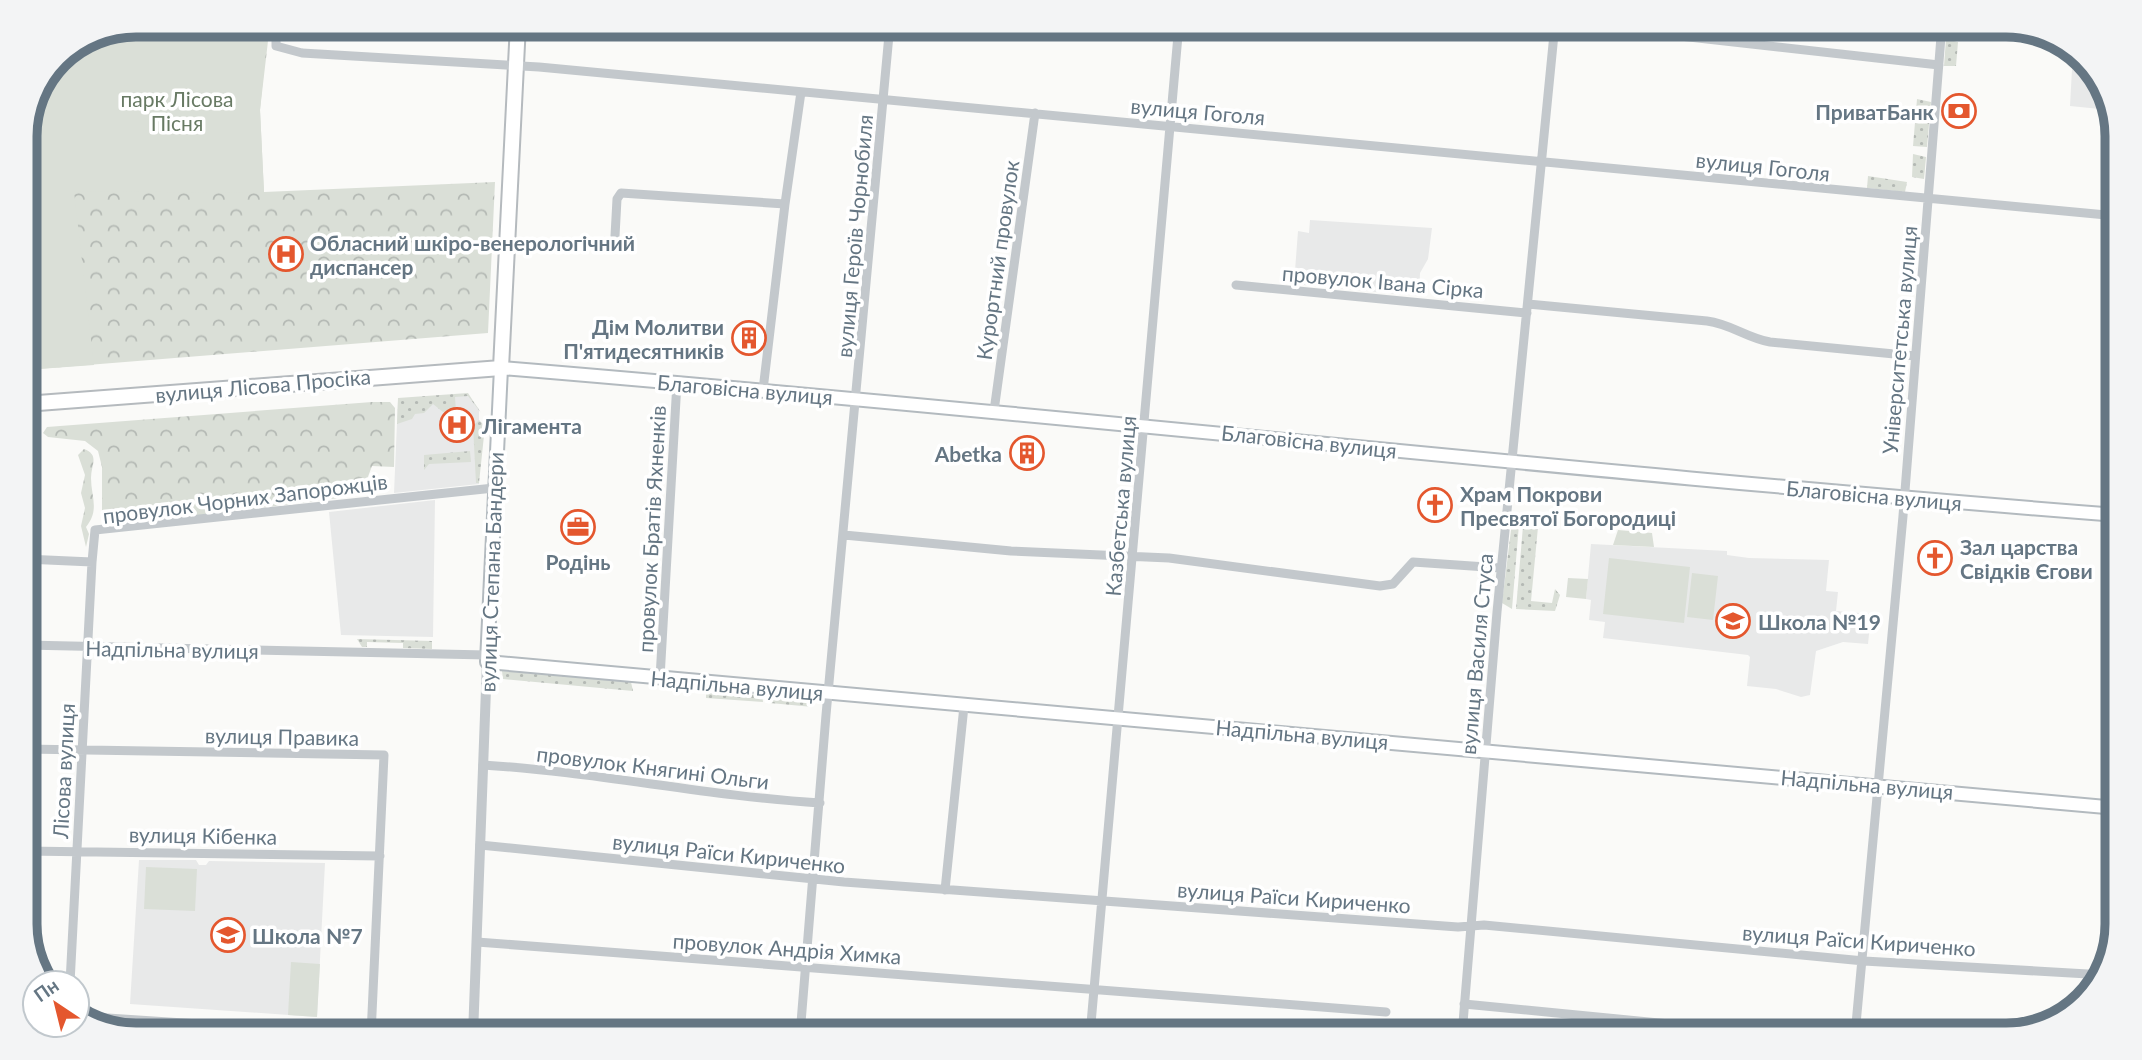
<svg xmlns="http://www.w3.org/2000/svg" width="2142" height="1060" viewBox="0 0 2142 1060" font-family="Lato,sans-serif">
	<defs>
		<pattern id="grass-dots" width="8" height="8" patternUnits="userSpaceOnUse" patternTransform="scale(1.75)"><rect width="8" height="8" fill="#dadfd7"/><path d="M2 2h.1M6 6h.1" fill="none" stroke="#b4b9b4" stroke-width="1.8" stroke-linecap="round"/></pattern>
		<pattern id="forest-crowns" width="20" height="18" patternUnits="userSpaceOnUse" patternTransform="scale(1.75)"><rect width="20" height="18" fill="#dadfd7"/><path d="M2 6a3 3 0 1 1 6 0M12 15a3 3 0 1 1 6 0" fill="none" stroke="#b4b9b4"/></pattern>
	</defs>
	<rect width="100%" height="100%" fill="#fafaf8"/>
	<path fill="#e8e9e9" d="M2073,51L2099,74L2116,126L2100,109L2070,106Z
		M1310,220L1432,228L1428,259L1420,273L1419,296L1294,284L1298,231L1309,233Z
		M468,395L479,409V484L394,493L398,400Z
		M435,500L433,637L341,635L329,512Z
		M1591,544L1727,551V555L1749,558L1829,560L1826,591L1838,592L1836,611L1871,614L1868,644L1843,642L1816,651L1810,695L1801,697L1776,689L1747,686L1750,657L1748,655L1603,638L1605,622L1589,620L1591,600L1586,599Z
		M139,860H196L199,865H206L209,861L325,863L317,1017L130,1004Z"/>
	<path fill="url(#grass-dots)" d="M1946,39L1958,42L1956,66H1944Z
		M1917,99L1931,102L1927,147L1913,146Z
		M1913,154L1926,157L1924,179L1912,177Z
		M1868,176L1907,182L1905,192L1867,188Z
		M468,393L481,413L468,396L455,397L456,411L443,412L433,404L424,413L415,414L412,419L397,424L398,398Z
		M479,420L485,426L479,483H476L473,426Z
		M470,451L471,462L429,464L424,470V455Z
		M1512,522L1519,524L1512,609L1502,603Z
		M1523,526L1538,527L1531,601L1552,603L1555,589L1560,595L1555,611L1516,609Z
		M357,639L432,641V649L403,648V643L367,642V647H362Z
		M502,671L631,682L633,691L503,679Z
		M706,689L762,694L763,702L706,698Z
		M771,694L813,698V707L770,703Z
		M417,1027L460,1029V1035L416,1034Z"/>
	<path fill="url(#forest-crowns)" d="M135,25H266L268,41L260,110L264,192L495,182L488,333L25,370L57,57Z
		M372,402H390L395,408L394,467L372,466L366,482L347,486L339,498L123,525L102,526V467L98,451L85,441L48,437L43,433L47,427Z
		M84,449C100,455 91,465 91,478C91,496 100,510 86,527L89,534L86,547L81,526L85,508L81,493L85,475L78,455Z"/>
	<path fill="#dadfd7" d="M135,25H268L260,110L264,193L74,191L94,365L25,370V129L57,57Z
		M1618,530L1652,533L1654,547L1613,545Z
		M1609,558L1690,567L1684,623L1603,614Z
		M1692,573L1718,576L1713,620L1687,617Z
		M1568,578L1588,579L1586,599L1566,597Z
		M146,867L197,869L195,911L144,909Z
		M291,962L320,964L317,1017L288,1015Z"/>
	<g fill="none" stroke-linecap="round" stroke-linejoin="round">
		<g stroke="#b3babf" stroke-width="16">
			<path id="secondary" d="M2117,515C1578,473 1040,412 501,368L487,662L2117,808"/>
		</g>
		<g stroke="#b5babe" stroke-width="18">
			<path id="primary" d="M25,404L501,368L518,24"/>
		</g>
		<path stroke="#c3c8cc" stroke-width="9" d="M276,24V46L302,53L539,67L2117,216
			M1573,24L1939,65
			M785,204L801,92
			M615,236L617,199L621,193L785,204L763,390
			M1236,285L1527,313
			M1528,304L1707,321C1731,324 1747,338 1770,342L1915,356
			M994,411L1035,113
			M844,535L1011,551L1169,558L1380,586L1393,584L1413,562L1501,568
			M25,559L92,562L95,530L494,488
			M25,645L487,655
			M660,678L677,382
			M25,749L384,755L371,1035
			M483,765C596,772 707,796 820,803
			M480,845L844,882L1458,927L1484,925L1864,961L2105,975
			M25,851L380,856
			M945,890L964,706
			M477,942L1386,1012
			M70,983L92,562
			M1464,1004L1731,1030L1747,1035
			M77,1016L368,1035
			M800,1035L826,715L890,24
			M1090,1035L1179,24
			M1462,1035L1497,612L1555,24
			M1855,1035L1903,516L1942,24"/>
		<path stroke="#c3c8cc" stroke-width="10" d="M473,1035L487,662"/>
		<use href="#secondary" stroke="#fff" stroke-width="12"/>
		<use href="#primary" stroke="#fff" stroke-width="14"/>
	</g>
	<defs>
		<g id="bank-ring" transform="scale(1.75)"><circle r="9.5" fill="#fff" stroke="#e4572e" stroke-width="1.5"/><path d="M-6-4H6V4H-6ZM0-2.3a2.3 2.3 0 1 0 0 4.6a2.3 2.3 0 1 0 0-4.6Z" fill="#e4572e"/></g>
		<g id="hospital-ring" transform="scale(1.75)"><circle r="9.5" fill="#fff" stroke="#e4572e" stroke-width="1.5"/><path d="M-5-5h3v3.5h4V-5h3V5h-3V1.5h-4V5h-3Z" fill="#e4572e"/></g>
		<g id="building-ring" transform="scale(1.75)"><circle r="9.5" fill="#fff" stroke="#e4572e" stroke-width="1.5"/><path d="M-4-6H4V6H1V3H-1V6H-4ZM-2.5-4.3h1.7v1.8h-1.7ZM.8-4.3h1.7v1.8H.8ZM-2.5-1h1.7V.8h-1.7ZM.8-1h1.7V.8H.8Z" fill="#e4572e"/></g>
		<g id="church-ring" transform="scale(1.75)"><circle r="9.5" fill="#fff" stroke="#e4572e" stroke-width="1.5"/><path d="M-1.2-6h2.4v3.5h3.3v2.4h-3.3V6h-2.4V-.1h-3.3v-2.4h3.3Z" fill="#e4572e"/></g>
		<g id="office-ring" transform="scale(1.75)"><circle r="9.5" fill="#fff" stroke="#e4572e" stroke-width="1.5"/><path d="M-6-3h4V-5.5h4V-3h4V5H-6ZM-1-4.5V-3h2v-1.5ZM-6 0V1H6V0Z" fill="#e4572e"/></g>
		<g id="school-ring" transform="scale(1.75)"><circle r="9.5" fill="#fff" stroke="#e4572e" stroke-width="1.5"/><path d="M0-5L7-2L0 1L-7-2ZM-4 1L0 2.5L4 1V4Q0 6-4 4Z" fill="#e4572e"/></g>
	</defs>
	<g fill-rule="evenodd">
		<use href="#bank-ring" x="1959" y="111"/>
		<use href="#hospital-ring" x="286" y="254"/>
		<use href="#building-ring" x="749" y="338"/>
		<use href="#hospital-ring" x="457" y="425"/>
		<use href="#building-ring" x="1027" y="453"/>
		<use href="#church-ring" x="1435" y="505"/>
		<use href="#office-ring" x="578" y="527"/>
		<use href="#church-ring" x="1935" y="558"/>
		<use href="#school-ring" x="1733" y="621"/>
		<use href="#school-ring" x="228" y="935"/>
	</g>
	<g text-anchor="middle" dominant-baseline="central" stroke-width="7" stroke-linejoin="round" paint-order="stroke">
		<g font-size="21" fill="#687a64" stroke="#fff">
			<text x="177" y="98">парк Лісова<tspan x="177" dy="24">Пісня</tspan></text>
		</g>
		<g font-size="21" fill="#657683" stroke="#fff">
			<text transform="translate(1198 111) rotate(5)">вулиця Гоголя</text>
			<text transform="translate(1763 166) rotate(6)">вулиця Гоголя</text>
			<text transform="translate(854 236) rotate(-85)">вулиця Героїв Чорнобиля</text>
			<text transform="translate(997 260) rotate(-82)">Курортний провулок</text>
			<text transform="translate(1383 281) rotate(5)">провулок Івана Сірка</text>
			<text transform="translate(1899 340) rotate(-85)">Університетська вулиця</text>
			<text transform="translate(263 385) rotate(-5)">вулиця Лісова Просіка</text>
			<text transform="translate(745 389) rotate(5)">Благовісна вулиця</text>
			<text transform="translate(1309 441) rotate(6)">Благовісна вулиця</text>
			<text transform="translate(1874 495) rotate(5)">Благовісна вулиця</text>
			<text transform="translate(245 498) rotate(-7)">провулок Чорних Запорожців</text>
			<text transform="translate(1120 506) rotate(-85)">Казбетська вулиця</text>
			<text transform="translate(651 529) rotate(-87)">провулок Братів Яхненків</text>
			<text transform="translate(491 572) rotate(-88)">вулиця Степана Бандери</text>
			<text transform="translate(172 649) rotate(1)">Надпільна вулиця</text>
			<text transform="translate(1476 654) rotate(-85)">вулиця Василя Стуса</text>
			<text transform="translate(737 685) rotate(5)">Надпільна вулиця</text>
			<text transform="translate(1302 734) rotate(5)">Надпільна вулиця</text>
			<text transform="translate(282 736) rotate(1)">вулиця Правика</text>
			<text transform="translate(653 767) rotate(7)">провулок Княгині Ольги</text>
			<text transform="translate(63 771) rotate(-87)">Лісова вулиця</text>
			<text transform="translate(1867 784) rotate(5)">Надпільна вулиця</text>
			<text transform="translate(203 835) rotate(1)">вулиця Кібенка</text>
			<text transform="translate(729 853) rotate(6)">вулиця Раїси Кириченко</text>
			<text transform="translate(1294 897) rotate(4)">вулиця Раїси Кириченко</text>
			<text transform="translate(1859 940) rotate(4)">вулиця Раїси Кириченко</text>
			<text transform="translate(787 948) rotate(4)">провулок Андрія Химка</text>
		</g>
		<g font-size="21" font-weight="bold" fill="#657683" stroke="#fff" text-anchor="start">
			<text x="1934" y="111" text-anchor="end">ПриватБанк</text>
			<text x="310" y="242">Обласний шкіро-венерологічний<tspan x="310" dy="24">диспансер</tspan></text>
			<text x="724" y="326" text-anchor="end">Дім Молитви<tspan x="724" dy="24">П'ятидесятників</tspan></text>
			<text x="482" y="425">Лігамента</text>
			<text x="1002" y="453" text-anchor="end">Abetka</text>
			<text x="1460" y="493">Храм Покрови<tspan x="1460" dy="24">Пресвятої Богородиці</tspan></text>
			<text x="1960" y="546">Зал царства<tspan x="1960" dy="24">Свідків Єгови</tspan></text>
			<text x="578" y="561" text-anchor="middle">Родінь</text>
			<text x="1758" y="621">Школа №19</text>
			<text x="252" y="935">Школа №7</text>
		</g>
	</g>
	<path d="M0 0H2142V1060H0ZM136 37H2006A99 99 0 0 1 2105 136V924A99 99 0 0 1 2006 1023H136A99 99 0 0 1 37 924V136A99 99 0 0 1 136 37Z" fill="#f3f4f5" fill-rule="evenodd"/>
	<path fill="none" stroke="#657683" stroke-width="9" d="M136 37H2006A99 99 0 0 1 2105 136V924A99 99 0 0 1 2006 1023H136A99 99 0 0 1 37 924V136A99 99 0 0 1 136 37Z"/>
	<g transform="translate(56 1004) rotate(325)"><circle r="33" fill="#ffffff" stroke="#c1c8cd" stroke-width="2"/>
	<path d="M0-5L12 26L0 18L-12 26Z" fill="#e4572e"/>
	<text y="-10" font-size="19" font-weight="bold" text-anchor="middle" fill="#657683">Пн</text>
	</g>
</svg>
